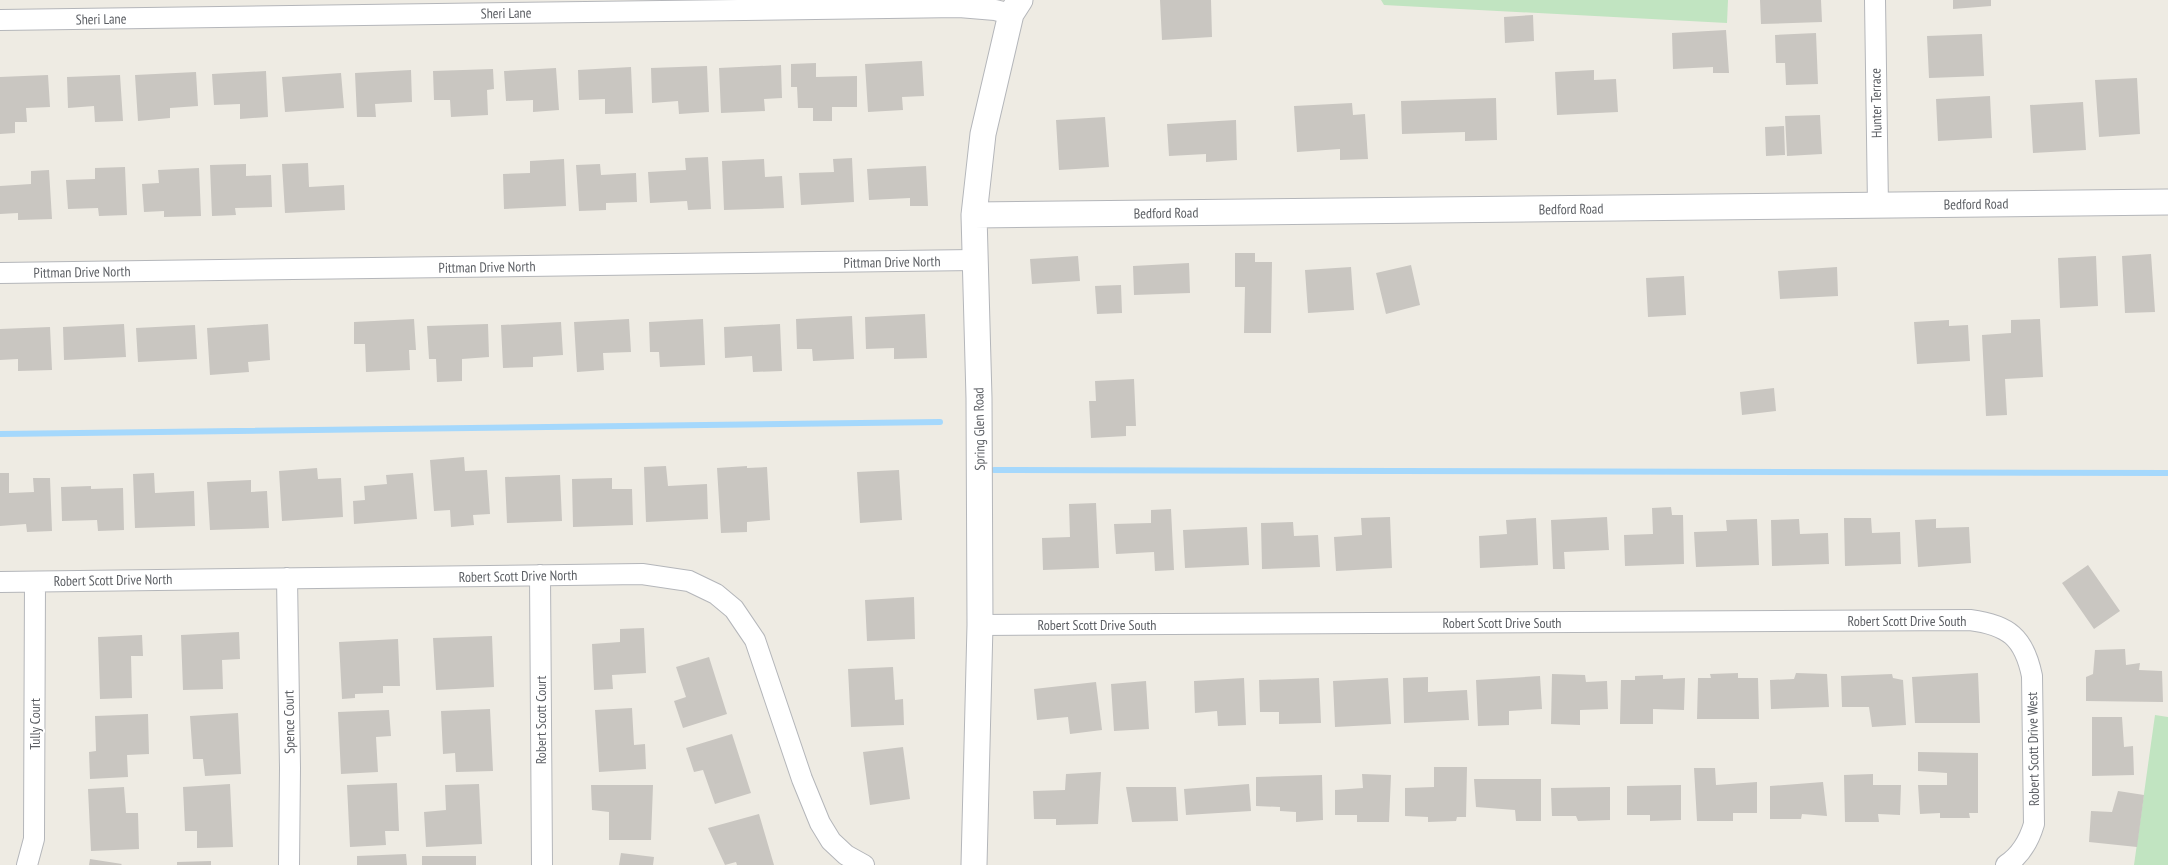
<svg xmlns="http://www.w3.org/2000/svg" width="2168" height="865" viewBox="0 0 2168 865" font-family="'PT Sans Narrow',sans-serif">
	<rect width="100%" height="100%" fill="#eeebe3"/>
	<path fill="#c1e4c1" d="M1381,0H1728L1727,23L1384,5Z
		M2155,715L2168,717V865H2134Z"/>
	<g fill="none" stroke-linecap="round" stroke-linejoin="round">
		<path stroke="#a5d8fc" stroke-width="6" d="M0,434L940,422
			M994,470L2168,473"/>
	</g>
	<path fill="#c9c6c1" d="M1160,0H1211L1212,37L1162,40Z
		M1760,0H1821L1822,22L1761,24Z
		M1953,0H1991V6L1953,9Z
		M1533,15L1534,41L1505,43L1504,17Z
		M1726,30L1729,73H1713V67L1673,69L1672,33Z
		M1816,33L1818,84L1786,85L1785,63H1776L1775,35Z
		M1982,34L1984,76L1929,78L1927,36Z
		M922,61L924,96L902,97L903,110L868,112L865,64Z
		M816,63V77L857,76V107H832V121H813V108H798L797,87H791V64Z
		M781,65L782,98L764,99L765,111L721,113L719,68Z
		M707,66L709,112L679,114L678,101L652,103L651,68Z
		M631,67L633,113L605,114V99L579,100L578,70Z
		M556,68L559,110L533,112V100L506,101L504,71Z
		M493,69L494,89L487,90L488,115L451,117L450,100H434L433,71Z
		M411,70L412,102L375,104L376,117H357L355,73Z
		M1594,70V80L1616,79L1618,112L1557,115L1555,72Z
		M266,71L268,117L240,119V104L214,105L212,74Z
		M196,72L198,106L170,108V118L138,121L135,75Z
		M341,73L344,108L285,112L282,77Z
		M48,75L50,107L26,108L27,122H15V133L0,134V77Z
		M120,75L123,121L95,122L94,106L68,108L67,77Z
		M2137,78L2140,134L2099,137L2095,80Z
		M1990,96L1992,138L1938,141L1936,99Z
		M1496,98L1497,140L1465,141V132L1402,134L1401,101Z
		M2083,102L2086,150L2033,153L2030,105Z
		M1352,103L1353,115L1365,114L1368,159L1340,160V149L1297,152L1294,106Z
		M1820,115L1822,154L1787,156L1785,116Z
		M1105,117L1109,167L1059,170L1056,120Z
		M1236,120L1237,160L1206,162V154L1169,156L1167,124Z
		M1784,126L1785,155L1766,156L1765,127Z
		M708,157L711,209L688,210L687,201L650,203L648,172L686,170L685,158Z
		M852,158L854,202L801,205L799,173L834,172L833,159Z
		M564,159L566,206L504,209L503,174L530,173V161Z
		M764,159L765,177L782,176L784,208L724,210L722,161Z
		M308,163L309,187L344,185L345,210L285,213L282,164Z
		M246,164V176L271,175L272,207L235,208L236,215L212,216L210,165Z
		M600,164L601,175L636,173L637,202L606,203V210L579,211L576,165Z
		M926,166L928,206H910V198L869,200L867,169Z
		M125,167L127,215L99,216L98,208L68,209L66,180L95,179V168Z
		M199,168L201,216L164,217V211L144,212L142,184L159,183L158,170Z
		M49,170L52,219L18,220V213L0,214V186L31,184V171Z
		M1235,253H1255V262H1272L1271,333H1244L1245,287H1235Z
		M2151,254L2155,312L2125,313L2122,256Z
		M1078,256L1080,281L1032,284L1030,259Z
		M2096,256L2098,306L2060,308L2058,258Z
		M1189,263L1190,293L1134,295L1133,266Z
		M1411,265L1420,305L1386,314L1376,273Z
		M1351,267L1354,310L1308,313L1305,270Z
		M1837,267L1838,296L1780,299L1778,271Z
		M1684,276L1686,315L1648,317L1646,278Z
		M1121,285L1122,313L1097,314L1095,286Z
		M925,314L927,358L894,359V348L866,349L865,317Z
		M852,316L854,359L813,361L812,349H797L796,319Z
		M414,319L416,350H409L410,370L366,372L365,344H354V322Z
		M629,319L631,352L603,353L604,370L577,372L574,322Z
		M703,319L705,365L660,367L659,352H650L649,322Z
		M2040,319L2043,377L2005,379L2007,415L1986,416L1982,335L2011,333V320Z
		M1949,320V326L1968,325L1970,361L1917,364L1914,322Z
		M561,322L563,355L533,357V367L503,368L501,325Z
		M124,324L126,357L64,360L63,327Z
		M268,324L270,360L248,362L249,372L210,375L207,328Z
		M488,324L489,357L462,359V381L437,382L436,359H429L427,326Z
		M780,324L782,371L753,372L752,356L725,358L724,327Z
		M195,325L197,359L138,362L136,328Z
		M50,327L52,370L18,371V359L0,360V329Z
		M1134,379L1136,426H1126V436L1091,438L1089,401H1096L1095,381Z
		M1774,388L1776,411L1742,415L1740,392Z
		M464,457L465,471L487,470L490,514L473,515L474,525L451,527L450,510L434,511L430,460Z
		M666,466L668,486L707,484L708,519L646,522L644,467Z
		M747,466V468L767,467L770,520L747,522V532L721,533L717,468Z
		M317,468L318,479L341,478L343,517L282,521L279,471Z
		M899,470L902,520L860,523L857,472Z
		M0,473H9V493L34,492L33,478H50L52,531L27,532L26,524L0,526Z
		M154,473L155,493L194,491L195,526L135,528L133,474Z
		M413,473L417,519L354,524L353,501L365,500L364,486L387,484L386,475Z
		M560,475L562,521L507,523L505,477Z
		M612,478V489H632L633,525L573,527L572,479Z
		M251,480V492L267,491L269,528L210,530L207,482Z
		M91,486V489L123,488L124,530L98,531L97,520L62,521L61,487Z
		M1096,503L1099,568L1043,570L1042,538L1070,537L1069,504Z
		M1671,507L1672,515H1683L1684,564L1625,566L1624,535L1653,534L1652,508Z
		M1171,509L1174,570L1155,571L1154,552L1116,554L1114,524L1151,523V510Z
		M1390,517L1392,568L1336,571L1334,537L1362,535L1361,518Z
		M1607,517L1609,550L1564,552L1565,569H1553L1551,520Z
		M1536,518L1538,565L1480,568L1479,536L1507,534L1506,520Z
		M1844,518H1871L1872,533L1900,532L1901,564L1845,566Z
		M1757,519L1759,565L1696,567L1694,532L1727,531L1726,520Z
		M1799,519L1800,534L1828,533L1829,564L1772,566L1771,520Z
		M1936,519V528L1969,527L1971,563L1918,567L1915,520Z
		M1293,522L1294,536L1318,535L1320,567L1262,569L1261,523Z
		M1247,527L1249,565L1185,568L1183,530Z
		M2088,565L2120,611L2094,629L2062,583Z
		M914,597L915,639L867,641L865,600Z
		M644,628L646,673L612,675L613,689L594,690L592,644L620,642V629Z
		M239,632L240,659L222,660L223,689L183,690L181,635Z
		M142,635L143,656H131L132,698L100,699L98,637Z
		M492,636L494,687L436,690L433,638Z
		M398,639L400,686H383V693L355,694V698L342,699L339,642Z
		M2125,649L2126,665L2140,663L2139,670L2162,671L2163,702L2086,701V677L2093,674L2095,650Z
		M709,657L727,714L683,728L674,701L686,697L676,667Z
		M893,667L895,700L903,699L904,725L851,727L848,669Z
		M1738,673V678H1758L1759,719H1697L1698,678H1711L1710,674Z
		M1796,673L1827,674L1829,707L1771,709L1770,680L1794,679Z
		M1978,673L1980,723H1915L1912,677Z
		M1552,674L1585,675L1586,682L1607,681L1608,709L1580,710V725L1551,724Z
		M1892,674L1893,678L1903,680L1906,725L1872,727L1869,707H1842L1841,676Z
		M1663,675V679L1685,678L1684,710L1653,709V724H1620L1621,680H1635V676Z
		M1540,676L1542,709L1509,711V725L1478,726L1476,680Z
		M1428,677V692L1467,690L1469,720L1404,723L1403,678Z
		M1244,678L1246,725L1218,726L1217,711L1195,713L1194,681Z
		M1319,678L1321,723L1279,724V712H1260L1259,680Z
		M1388,678L1391,724L1335,727L1333,681Z
		M1146,681L1149,729L1114,731L1111,684Z
		M1096,682L1102,730L1070,734L1068,717L1037,720L1034,689Z
		M632,708L634,745L645,744L646,769L599,772L595,710Z
		M490,709L493,771L456,772L455,753L443,754L441,711Z
		M389,710L391,736L376,737L378,772L341,774L338,712Z
		M238,713L241,774L205,776L203,759H193L190,716Z
		M148,714L149,754L127,755L128,777L90,779L89,752L96,751L95,716Z
		M2092,717H2122L2124,747L2133,746L2134,775L2092,776Z
		M732,734L751,793L715,804L703,770L694,772L686,748Z
		M903,747L910,799L870,805L863,752Z
		M1918,752L1978,753V813H1969L1970,818H1940V813L1920,814L1918,785H1947V773L1918,771Z
		M1434,767H1467L1466,817H1457L1456,821L1428,822V817L1405,816V788L1434,787Z
		M1694,768H1715L1716,785L1757,782V813H1733V821H1697Z
		M1101,772L1098,824L1056,825V819H1034L1033,791L1065,790L1066,774Z
		M1362,774L1391,775L1389,822H1357V815H1335V790L1363,788Z
		M1873,774V785H1901L1900,815L1878,814L1879,822H1845L1844,775Z
		M1322,775L1323,820L1296,822V812L1280,811V807L1256,806V777Z
		M1474,779H1541V821H1516L1515,810L1476,807Z
		M1823,782L1827,816L1802,814L1801,819H1770V786Z
		M397,783L399,831H385L386,845L350,847L347,785Z
		M230,784L233,847L197,848V831H185L183,787Z
		M479,784L482,844L426,847L424,812L446,810L445,785Z
		M1249,784L1251,811L1186,815L1184,789Z
		M591,785H653L651,840H609V812L592,810Z
		M1681,785V820L1650,821V815H1627V786Z
		M124,787L126,813H138L139,849L91,851L88,789Z
		M1126,787H1176L1178,821L1132,822Z
		M1610,787V820L1578,821L1576,816H1552L1551,788Z
		M2118,791L2144,795L2137,847L2089,842L2091,811L2112,812Z
		M759,814L774,865H737L736,862L725,865L708,828Z
		M621,853L654,857L653,865H619Z
		M406,854L407,865H357V856Z
		M422,856H476V865H422Z
		M90,859L122,864L121,865H89Z
		M211,861V865H177V862Z"/>
	<g fill="none" stroke-linecap="round" stroke-linejoin="round">
		<g stroke="#b4b6ba" stroke-width="22">
			<path id="minor" d="M1875,0L1878,206
				M0,20L959,7L995,10L1011,14
				M0,273L974,260
				M540,575L542,865
				M287,578L290,768L289,865
				M0,582L642,574L689,581L716,594L734,609L755,640L802,779L820,823L831,841L846,855L864,865
				M980,625L1970,620C2008,625 2024,637 2032,676L2034,824C2029,841 2021,855 2006,865
				M27,865L34,839L35,582"/>
		</g>
		<g stroke="#b4b6ba" stroke-width="27">
			<path id="tertiary" d="M974,215L2168,202
				M974,865L980,625L979,398L974,215L983,134L1011,14L1020,0"/>
		</g>
		<use href="#minor" stroke="#fff" stroke-width="20"/>
		<use href="#tertiary" stroke="#fff" stroke-width="25"/>
	</g>
	<g text-anchor="middle" dominant-baseline="central" stroke-width="4" stroke-linejoin="round" paint-order="stroke">
		<g font-size="14" fill="#5c5f64" stroke="#fff">
			<text transform="translate(506 13) rotate(-1)">Sheri Lane</text>
			<text transform="translate(101 19) rotate(-1)">Sheri Lane</text>
			<text transform="translate(1876 103) rotate(-91)">Hunter Terrace</text>
			<text transform="translate(1976 204) rotate(-1)">Bedford Road</text>
			<text transform="translate(1571 209) rotate(-1)">Bedford Road</text>
			<text transform="translate(1166 213) rotate(-1)">Bedford Road</text>
			<text transform="translate(892 262) rotate(-1)">Pittman Drive North</text>
			<text transform="translate(487 267) rotate(-1)">Pittman Drive North</text>
			<text transform="translate(82 272) rotate(-1)">Pittman Drive North</text>
			<text transform="translate(979 429) rotate(-91)">Spring Glen Road</text>
			<text transform="translate(518 576) rotate(-1)">Robert Scott Drive North</text>
			<text transform="translate(113 580) rotate(-1)">Robert Scott Drive North</text>
			<text x="1907" y="621">Robert Scott Drive South</text>
			<text x="1502" y="623">Robert Scott Drive South</text>
			<text x="1097" y="625">Robert Scott Drive South</text>
			<text transform="translate(541 720) rotate(-90)">Robert Scott Court</text>
			<text transform="translate(289 722) rotate(-91)">Spence Court</text>
			<text transform="translate(35 724) rotate(-90)">Tully Court</text>
			<text transform="translate(2033 749) rotate(-91)">Robert Scott Drive West</text>
		</g>
	</g>
</svg>
